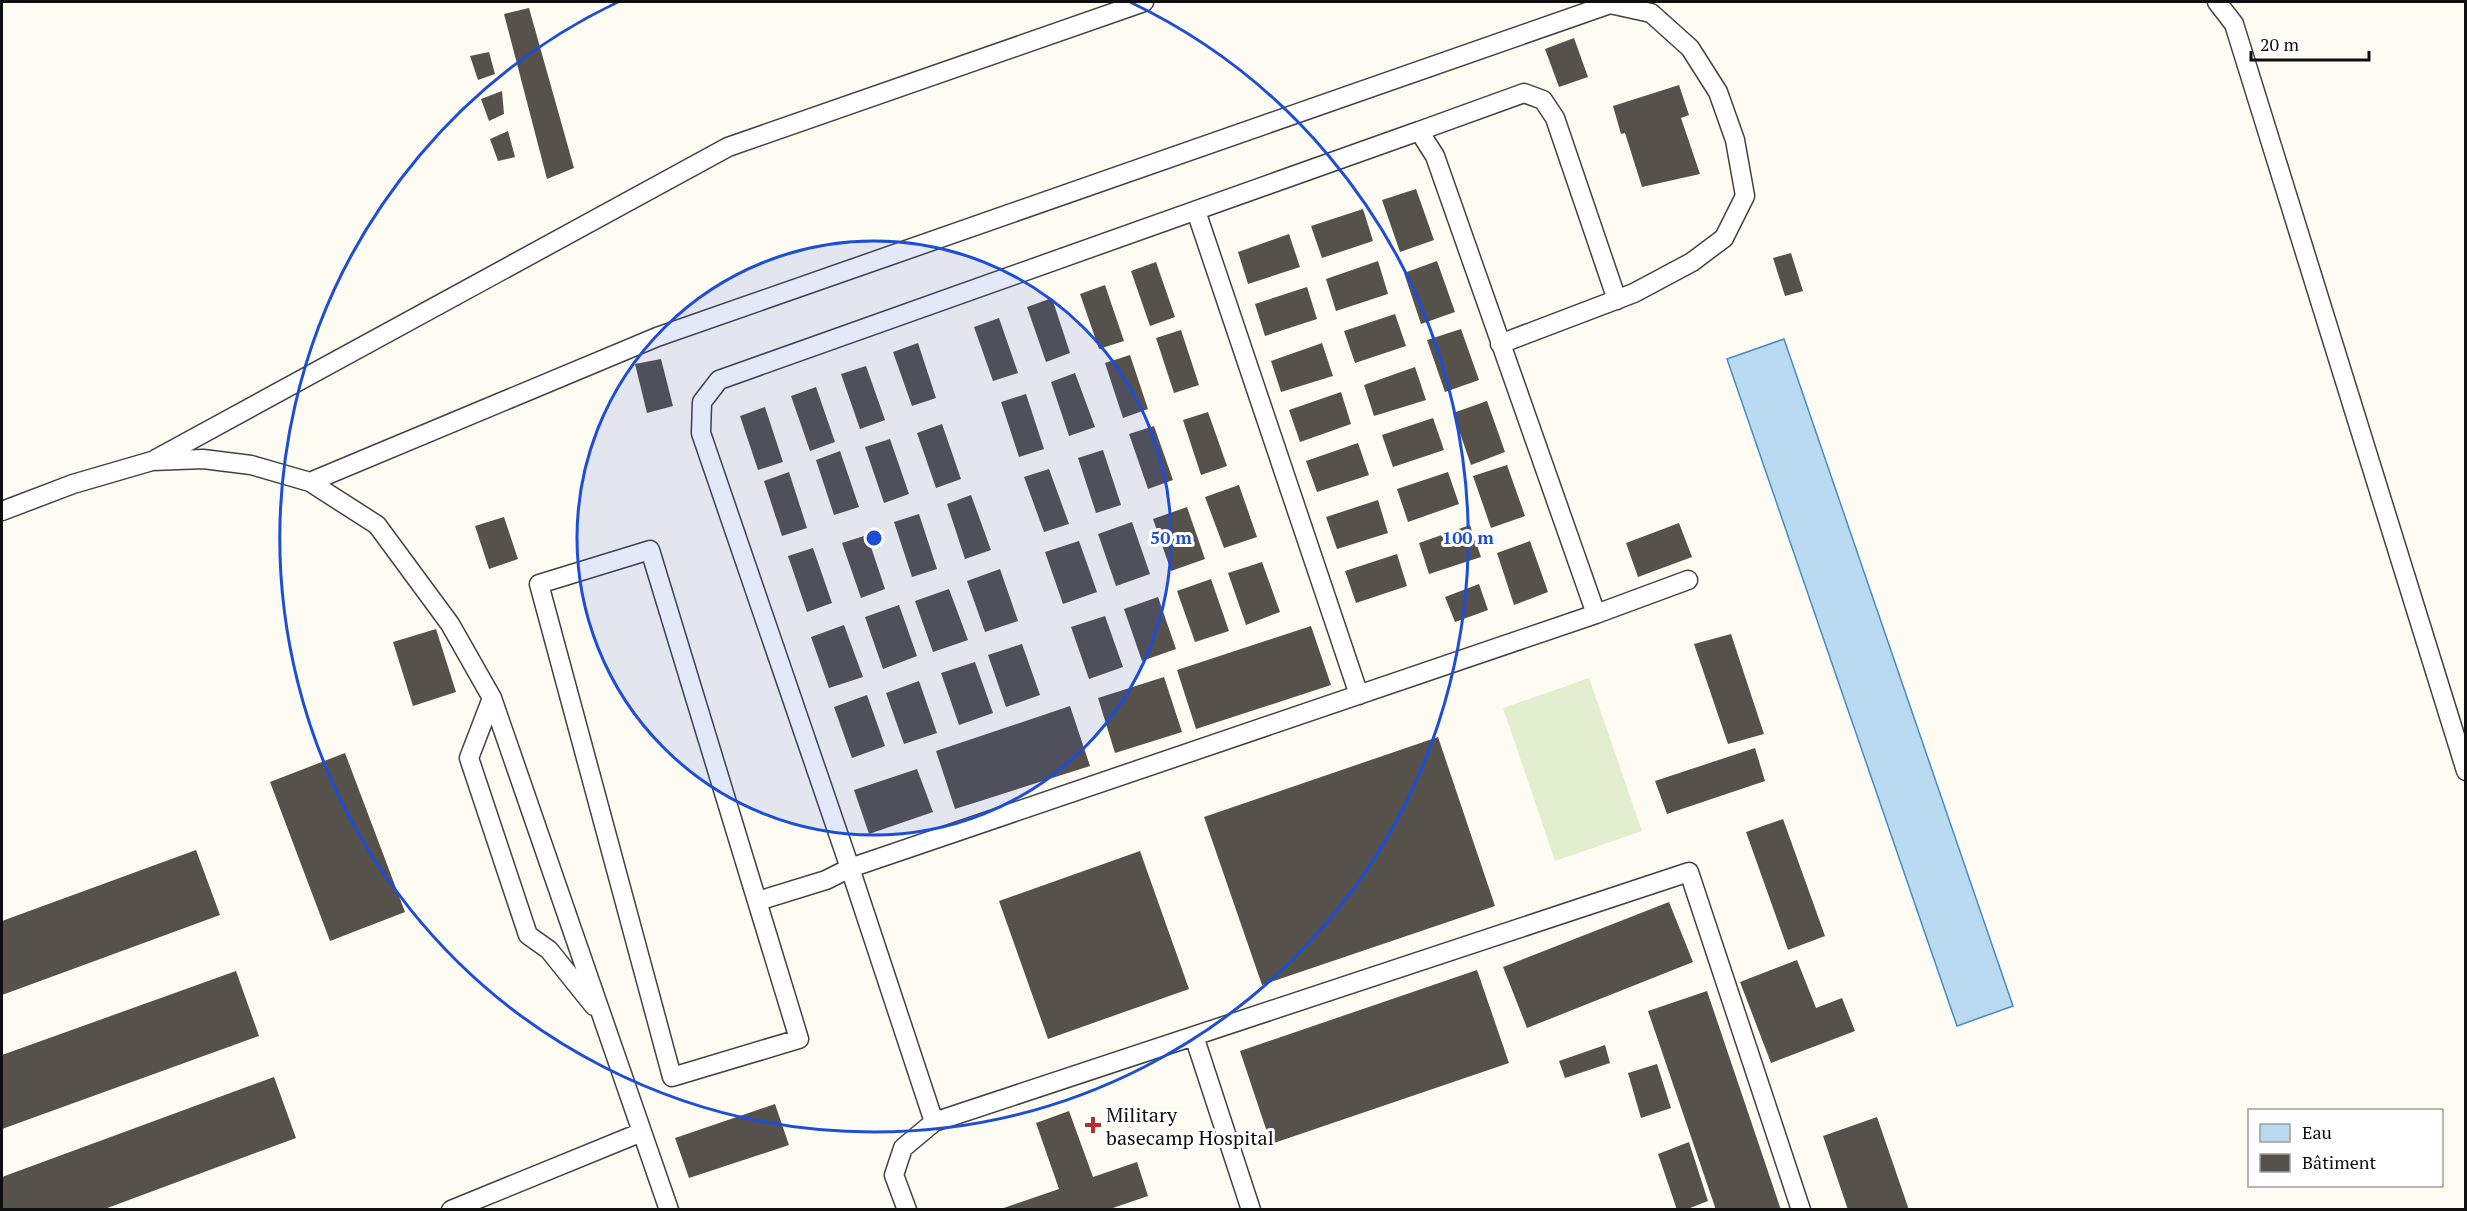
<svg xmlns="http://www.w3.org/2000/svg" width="2467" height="1211" viewBox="0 0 2467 1211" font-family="'PT Serif',serif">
	<rect width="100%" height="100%" fill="#fefcf2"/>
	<path fill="#e2eece" d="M1589,678L1642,831L1555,861L1503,708Z"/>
	<path fill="#badaf2" stroke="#468cc4" stroke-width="1.5" d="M1784,339L2013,1006L1957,1026L1727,359Z"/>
	<path fill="#57514c" d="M529,8L574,168L547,179L504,14Z
		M1574,38L1588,77L1559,87L1545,49Z
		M489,52L495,74L478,80L470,56Z
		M1679,85L1689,115L1681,118L1700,174L1642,187L1625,133L1621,134L1613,106Z
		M502,91L504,114L489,121L481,99Z
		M508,131L515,157L498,161L490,139Z
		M1416,189L1434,240L1400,252L1382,200Z
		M1363,209L1373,241L1322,258L1311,226Z
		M1289,234L1300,267L1248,284L1238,252Z
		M1791,253L1803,291L1785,296L1773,258Z
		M1378,261L1388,294L1336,311L1326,279Z
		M1437,261L1455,312L1421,324L1404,273Z
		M1156,262L1175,317L1150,326L1131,271Z
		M1105,285L1124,341L1099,349L1080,294Z
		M1307,287L1317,319L1265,336L1255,304Z
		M1052,298L1070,353L1046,362L1027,307Z
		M1395,314L1406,346L1355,363L1344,331Z
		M999,318L1018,373L993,381L974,327Z
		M1461,329L1479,380L1445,392L1427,340Z
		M1181,330L1199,385L1174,393L1156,338Z
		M918,343L936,398L912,406L893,352Z
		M1322,343L1333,376L1281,392L1271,361Z
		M1130,355L1148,409L1123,418L1105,363Z
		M661,359L673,406L647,413L635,364Z
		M866,366L885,420L860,429L841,374Z
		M1415,367L1426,400L1374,416L1364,385Z
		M1075,373L1095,427L1069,436L1051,382Z
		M816,387L835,442L810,451L791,396Z
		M1341,392L1351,424L1300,442L1289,410Z
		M1026,394L1044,449L1019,457L1001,402Z
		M1487,401L1505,452L1471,465L1453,413Z
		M765,407L783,462L758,470L740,416Z
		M1208,412L1227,466L1201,475L1183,420Z
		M1433,418L1444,450L1393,467L1382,435Z
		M942,424L961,479L936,488L917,433Z
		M1154,426L1173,480L1148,489L1129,434Z
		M890,439L909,494L884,503L865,447Z
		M1358,443L1369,475L1317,492L1306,461Z
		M1103,450L1121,505L1096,513L1078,458Z
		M840,451L859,507L834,515L816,460Z
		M1507,465L1525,516L1491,528L1473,476Z
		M1049,469L1069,524L1044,532L1024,477Z
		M789,472L807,528L782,536L764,481Z
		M1448,472L1459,504L1408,522L1397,489Z
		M1239,485L1257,537L1224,548L1205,497Z
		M971,495L991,550L965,559L947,504Z
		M1378,500L1388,533L1337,549L1326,517Z
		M1187,507L1205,559L1171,571L1153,519Z
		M919,514L937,569L912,577L894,522Z
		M504,517L518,559L489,569L475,526Z
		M1132,522L1150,574L1116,586L1098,534Z
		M1679,523L1692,557L1638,577L1626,543Z
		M1470,525L1481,557L1429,574L1419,543Z
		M867,535L885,589L861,598L842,543Z
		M1079,541L1097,592L1063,604L1045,552Z
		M1530,541L1548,592L1514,605L1497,553Z
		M813,548L832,603L807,612L788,556Z
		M1397,554L1407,586L1356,603L1345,571Z
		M1262,562L1280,612L1246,625L1228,573Z
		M1000,569L1018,621L985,632L967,581Z
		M1211,579L1229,631L1195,642L1177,591Z
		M1479,584L1488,610L1455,622L1445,597Z
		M949,589L968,640L933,652L915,601Z
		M1158,597L1176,649L1142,661L1124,609Z
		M899,605L917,656L883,669L865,617Z
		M1105,616L1123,667L1089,679L1071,627Z
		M844,625L863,677L829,688L811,637Z
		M1311,626L1331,685L1196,729L1177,670Z
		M436,629L456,692L413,706L393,642Z
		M1731,634L1764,734L1728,744L1694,644Z
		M1022,644L1040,695L1006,707L988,655Z
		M975,662L993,713L959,725L941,673Z
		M1164,677L1182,732L1115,753L1098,698Z
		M919,681L937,733L904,744L886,693Z
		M867,695L885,746L852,758L834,707Z
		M1070,706L1090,766L955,809L936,751Z
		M1438,737L1495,906L1262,985L1204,817Z
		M1755,748L1765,781L1667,814L1655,781Z
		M345,753L405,912L330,941L270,782Z
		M917,769L933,812L869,834L854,790Z
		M1783,819L1825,936L1788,950L1746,832Z
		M196,850L220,915L2,995V921Z
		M1140,851L1189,989L1048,1039L999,901Z
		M1669,902L1693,962L1527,1028L1503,967Z
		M1797,960L1816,1008L1842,998L1855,1031L1771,1063L1740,982Z
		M1477,970L1509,1063L1271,1144L1240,1051Z
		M236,971L259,1036L2,1129V1055Z
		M1707,991L1781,1210H1716L1648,1011Z
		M1605,1045L1610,1063L1565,1078L1559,1061Z
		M1657,1064L1671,1108L1641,1118L1628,1073Z
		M274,1077L296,1138L102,1210H2V1177Z
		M775,1104L789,1145L689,1178L675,1138Z
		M1069,1111L1093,1177L1137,1162L1148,1196L1107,1210H998L1059,1189L1036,1123Z
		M1877,1117L1909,1210H1848L1823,1136Z
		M1689,1142L1708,1201L1685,1210H1677L1658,1154Z"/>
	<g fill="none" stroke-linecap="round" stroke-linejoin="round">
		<g stroke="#424242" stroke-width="21">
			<path id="service" d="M2217,2L2234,24L2466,771
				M1419,131L1524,93L1543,100L1555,118L1617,300
				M1196,211L1359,695
				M156,459L728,147L1144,2
				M310,482L657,337L1610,4L1651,13L1690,48L1718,92L1735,140L1745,196L1724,238L1692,262L1634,293L1500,344
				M2,511L73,484L152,461L203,459L251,465L310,482L377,525L450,624L492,698L669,1210
				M650,550L799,1039L672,1077L539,584Z
				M492,698L469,758L528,935L549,950L594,1006
				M758,901L826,880L850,868L701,433L702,402L719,380L1419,131L1435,156L1596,614
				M1194,1036L1251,1210
				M934,1122L1689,872L1801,1210
				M451,1210L642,1132
				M907,1210L894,1175L903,1148L934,1122L850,868L1596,614L1688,580"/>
		</g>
		<use href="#service" stroke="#fff" stroke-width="18"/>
	</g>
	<circle cx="874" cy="538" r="297" fill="#1d4ed8" fill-opacity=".12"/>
	<g fill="none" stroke="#1d4ed8" stroke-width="3">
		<circle cx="874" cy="538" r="297"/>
		<path d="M1130 2A594 594 0 1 1 618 2"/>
	</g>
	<path fill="#b53031" stroke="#fff" stroke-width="2" d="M1090 1116h6v6h6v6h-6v6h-6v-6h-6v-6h6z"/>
	<g text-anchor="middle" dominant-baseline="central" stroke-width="6" stroke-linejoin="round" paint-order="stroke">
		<g font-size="20" fill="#0f0f0f" stroke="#fff" text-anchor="start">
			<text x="1106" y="1114">Military<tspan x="1106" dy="23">basecamp Hospital</tspan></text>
		</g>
	</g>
	<circle cx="874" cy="538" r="9" fill="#1d4ed8" stroke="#fff" stroke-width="3"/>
	<g font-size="18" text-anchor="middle" font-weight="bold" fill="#1d4ed8" stroke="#fff" stroke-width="6" stroke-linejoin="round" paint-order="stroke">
		<text x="1171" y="544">50 m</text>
		<text x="1468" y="544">100 m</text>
	</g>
	<rect width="2467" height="1211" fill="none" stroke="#0f0f0f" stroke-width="6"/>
	<rect x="2248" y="1109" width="195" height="78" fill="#ffffff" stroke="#9f9f9f" stroke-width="1.5"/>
	<rect x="2260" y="1124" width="30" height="18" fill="#badaf2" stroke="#9f9f9f" stroke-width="1.5"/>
	<text x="2302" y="1139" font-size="18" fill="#0f0f0f">Eau</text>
	<rect x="2260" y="1154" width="30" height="18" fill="#57514c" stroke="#9f9f9f" stroke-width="1.5"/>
	<text x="2302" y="1169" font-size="18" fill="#0f0f0f">Bâtiment</text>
	<path d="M2251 51v9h118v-9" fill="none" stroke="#0f0f0f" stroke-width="3"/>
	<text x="2260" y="51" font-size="18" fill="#0f0f0f" stroke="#ffffff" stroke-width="4.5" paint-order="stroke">20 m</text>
</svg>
